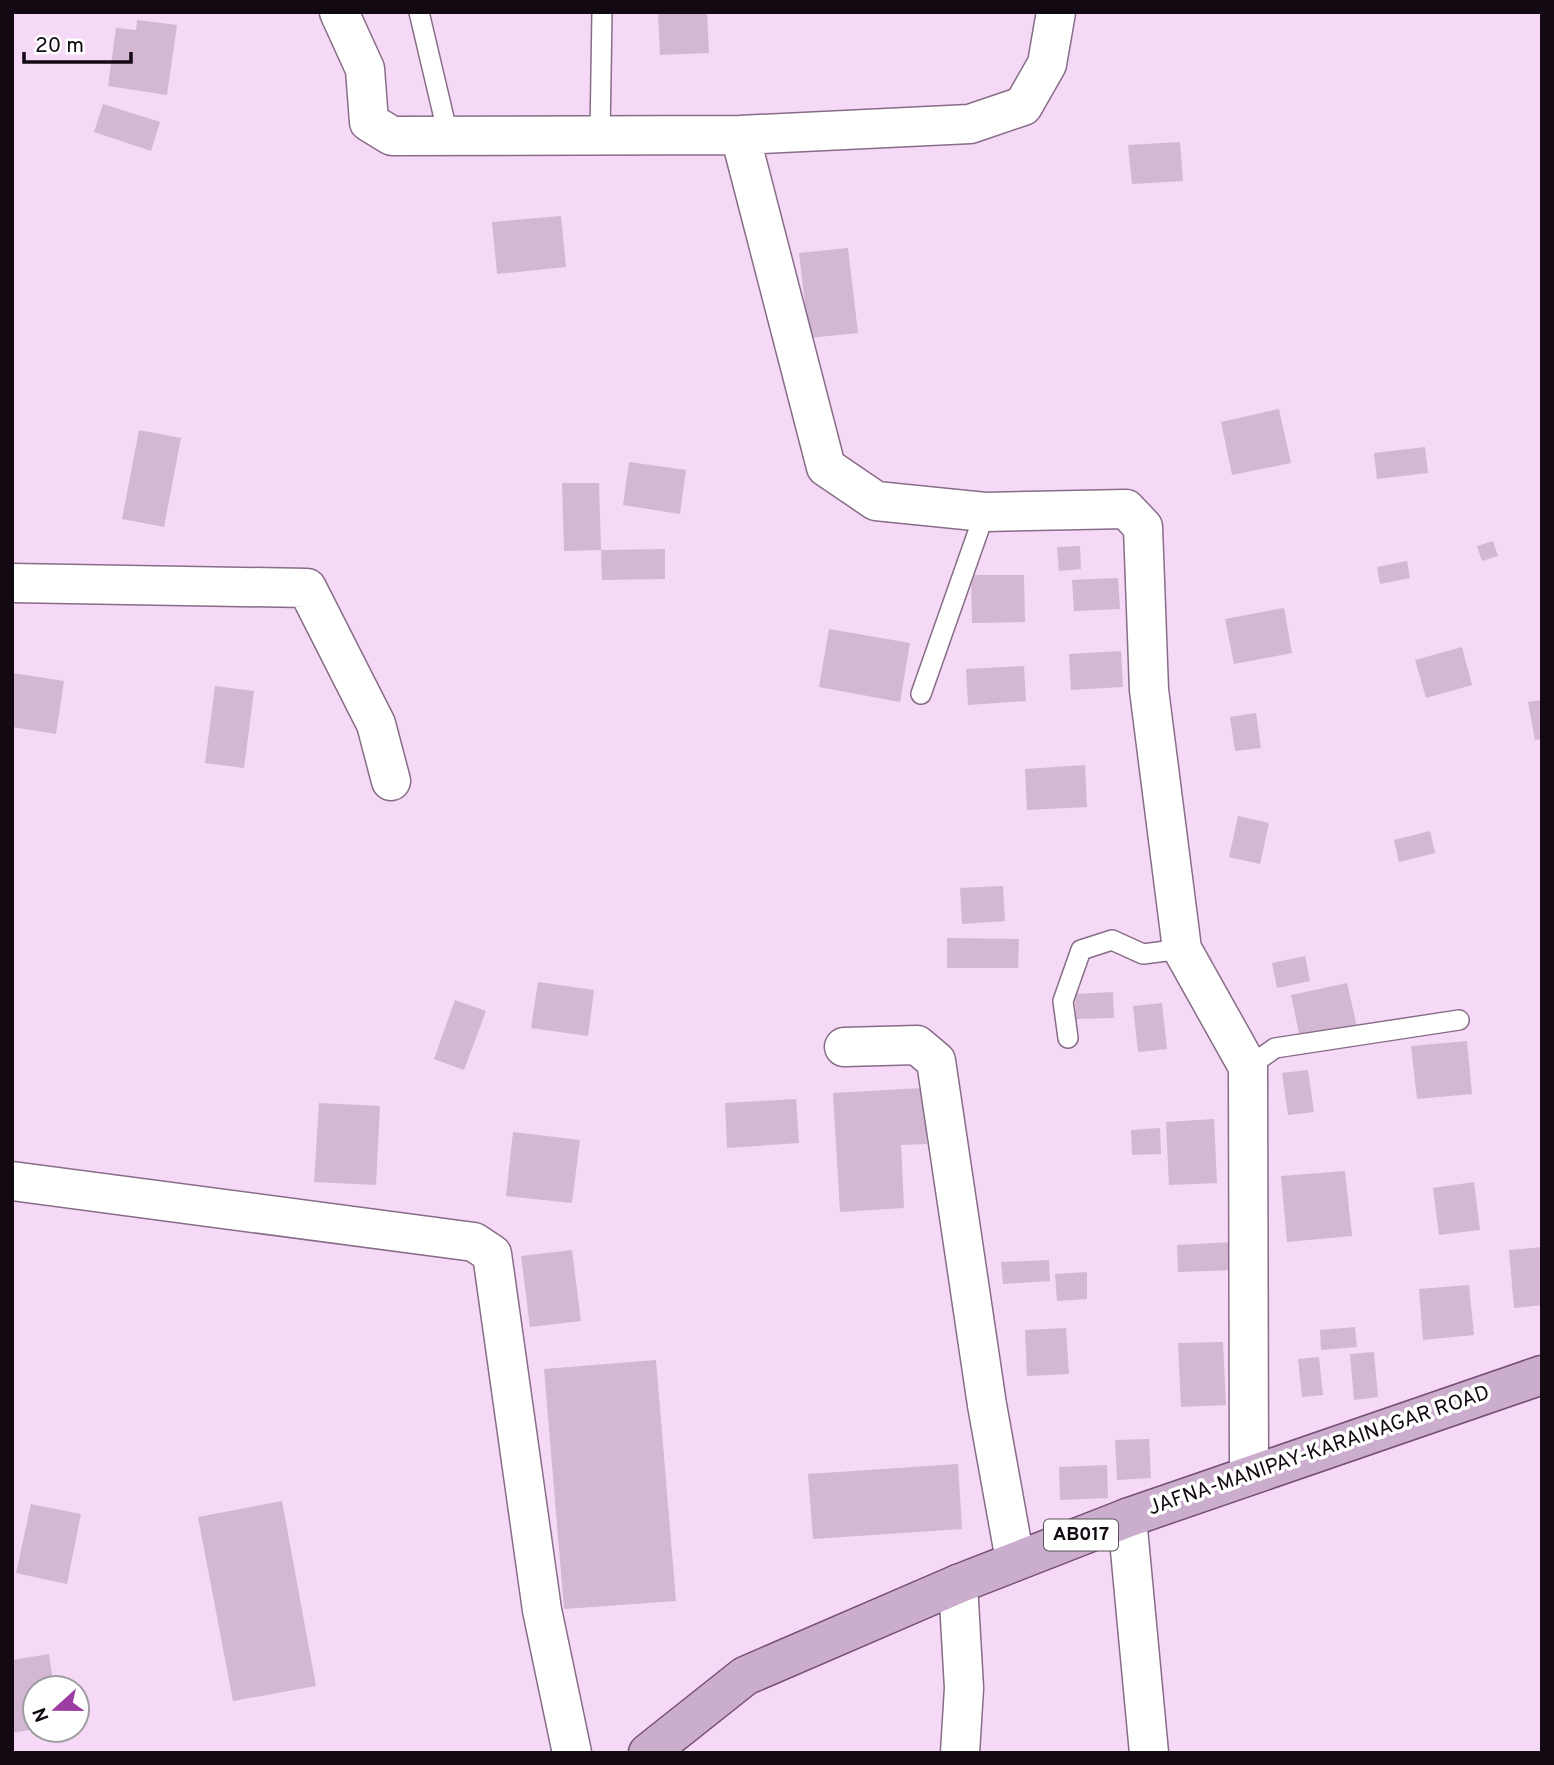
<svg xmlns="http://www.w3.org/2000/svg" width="1554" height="1765" viewBox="0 0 1554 1765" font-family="Overpass,sans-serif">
	<rect width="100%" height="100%" fill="#f6d9f6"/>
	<path fill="#d3b7d3" d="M658,12H707L709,53L660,55Z
		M137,20L177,25L167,95L108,86L116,28L136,30Z
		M103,104L160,122L151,151L94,132Z
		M1180,142L1183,181L1132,184L1128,145Z
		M561,216L566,267L497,274L492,222Z
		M848,248L858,333L809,338L799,253Z
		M1279,409L1291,463L1232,475L1221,422Z
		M139,430L181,438L164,527L122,519Z
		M1425,447L1428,473L1377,479L1374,453Z
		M629,462L686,470L680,514L623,505Z
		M562,483H599L601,550L564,551Z
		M1493,541L1498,556L1482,561L1477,546Z
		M1080,546L1081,569L1059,571L1057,547Z
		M665,549V579L602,580L601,550Z
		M1407,561L1410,578L1380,584L1377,567Z
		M971,575H1024L1025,622L972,623Z
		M1118,578L1120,609L1074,611L1072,580Z
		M1284,608L1292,653L1234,664L1225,619Z
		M829,629L910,643L900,702L819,687Z
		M1462,647L1472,685L1426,698L1415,660Z
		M1121,651L1123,687L1071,690L1069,654Z
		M1024,666L1026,701L968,705L966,669Z
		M12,673L64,681L56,734L12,727Z
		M215,686L254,691L244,768L205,763Z
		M1542,700V739L1535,740L1528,702Z
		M1256,713L1261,748L1235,751L1230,717Z
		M1085,765L1087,807L1027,810L1025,769Z
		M1238,816L1269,823L1260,864L1229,857Z
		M1430,831L1435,853L1399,862L1394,840Z
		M1003,886L1005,921L962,924L960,888Z
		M947,938L1019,939L1018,968H947Z
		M1305,956L1310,981L1277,988L1272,963Z
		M538,982L594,990L588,1036L531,1028Z
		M1347,983L1357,1027L1300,1038L1291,995Z
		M1113,992L1114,1018L1076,1019L1075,994Z
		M455,1000L486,1011L464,1070L434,1059Z
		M1162,1003L1167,1049L1138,1052L1133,1006Z
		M1467,1041L1472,1094L1417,1099L1411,1046Z
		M1308,1070L1314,1112L1288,1115L1282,1073Z
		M923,1088L927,1144L901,1145L904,1208L840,1212L833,1093Z
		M796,1099L799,1143L727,1148L725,1103Z
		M319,1103L380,1106L376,1185L314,1182Z
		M1214,1119L1217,1183L1169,1185L1166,1122Z
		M1160,1128L1161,1154L1132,1155L1131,1130Z
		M513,1132L580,1140L572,1203L506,1196Z
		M1345,1171L1352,1236L1287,1242L1281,1176Z
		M1474,1182L1480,1230L1439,1235L1433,1188Z
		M1234,1242L1236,1270L1178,1272L1177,1245Z
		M1542,1247V1305L1514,1308L1509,1250Z
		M572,1250L581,1321L530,1327L521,1256Z
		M1049,1260L1050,1281L1003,1284L1001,1262Z
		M1087,1272V1299L1057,1301L1055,1274Z
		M1469,1285L1474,1335L1423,1340L1419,1289Z
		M1355,1327L1357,1347L1321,1350L1320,1330Z
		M1066,1328L1069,1374L1027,1376L1025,1330Z
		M1223,1342L1226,1405L1181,1407L1178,1343Z
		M1374,1352L1378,1397L1354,1400L1350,1354Z
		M1319,1357L1323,1395L1302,1397L1298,1359Z
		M656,1360L676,1601L564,1609L544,1369Z
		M1149,1439L1151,1478L1117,1480L1115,1440Z
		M958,1464L962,1529L813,1539L808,1474Z
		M1107,1465L1108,1498L1060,1500L1059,1467Z
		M282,1501L316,1686L233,1701L198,1517Z
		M31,1504L81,1514L67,1584L16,1573Z
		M49,1654L54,1688H35V1729L12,1733V1660Z"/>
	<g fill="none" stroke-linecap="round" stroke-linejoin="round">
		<g stroke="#876d87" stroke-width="22">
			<path id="lane" d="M419,12L448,135
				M600,135L602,12
				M921,694L985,512
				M1068,1038L1063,1001L1081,950L1112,940L1143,954L1182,949
				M1248,1067L1275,1048L1459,1020"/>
		</g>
		<g stroke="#876d87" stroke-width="41">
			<path id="street" d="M339,12L365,69L369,122L392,136L740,135L970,124L1023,106L1047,64L1056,12
				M740,135L826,467L876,501L985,512L1126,509L1143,527L1149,690L1182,949L1248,1067L1249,1475
				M12,583L307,588L376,724L391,781
				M844,1047L917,1045L936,1061L987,1405L1015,1560
				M12,1181L474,1242L492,1254L542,1610L572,1753
				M1127,1518L1149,1753
				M958,1584L964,1688L960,1753"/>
		</g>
		<g stroke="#745075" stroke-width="41">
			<path id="primary" d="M648,1753L745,1676L958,1584L1127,1518L1542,1375"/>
		</g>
		<use href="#lane" stroke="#fff" stroke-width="19"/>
		<use href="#street" stroke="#fff" stroke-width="38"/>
		<use href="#primary" stroke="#cbadcd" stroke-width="38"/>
	</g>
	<g text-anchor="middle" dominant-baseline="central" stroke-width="7" stroke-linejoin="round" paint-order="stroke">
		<rect fill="#fff" stroke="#595359" stroke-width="2" x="1044" y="1519.5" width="74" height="31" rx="5"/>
		<g font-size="19" font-weight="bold" fill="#120912">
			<text x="1081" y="1535">AB017</text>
		</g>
		<g font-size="21" fill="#120912" stroke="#fff">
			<text transform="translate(1319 1451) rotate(-19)">JAFNA-MANIPAY-KARAINAGAR ROAD</text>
		</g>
	</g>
	<rect width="1554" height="1765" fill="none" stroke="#120912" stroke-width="28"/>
	<g transform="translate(56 1709) rotate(249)"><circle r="33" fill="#ffffff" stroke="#a09da0" stroke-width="2"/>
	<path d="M0-5L12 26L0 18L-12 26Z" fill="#9d3ca3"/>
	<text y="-10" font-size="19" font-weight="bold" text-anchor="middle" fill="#120912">N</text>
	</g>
	<path d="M24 52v10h107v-10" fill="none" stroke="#120912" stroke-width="3.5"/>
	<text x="35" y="52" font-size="21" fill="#120912" stroke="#ffffff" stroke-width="5" paint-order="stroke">20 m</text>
</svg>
